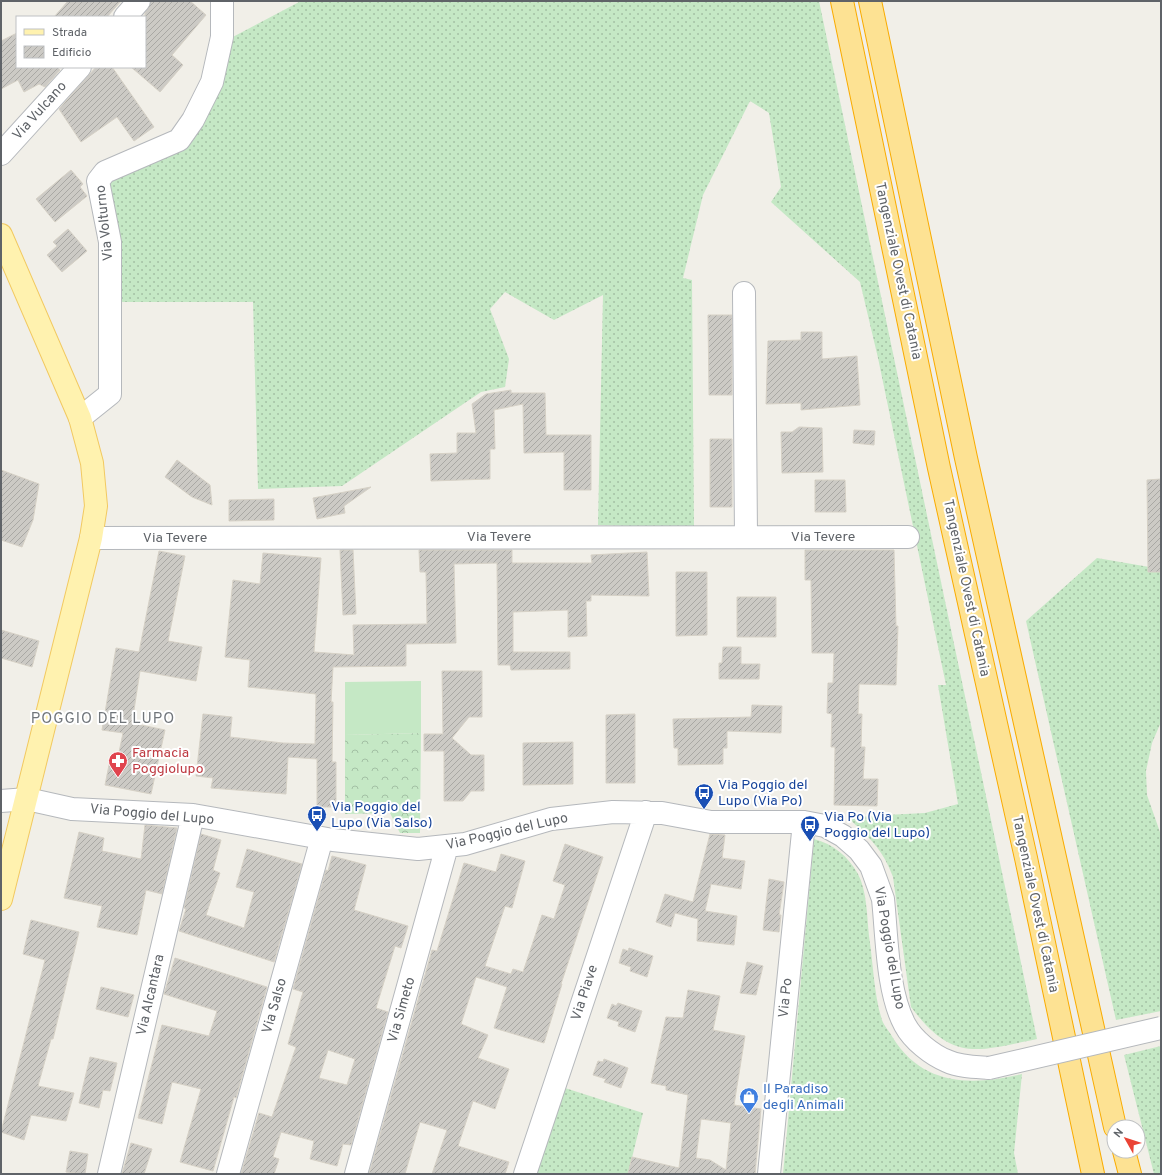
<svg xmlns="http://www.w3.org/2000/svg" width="1162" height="1175" viewBox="0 0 1162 1175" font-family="Overpass,sans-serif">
	<defs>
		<pattern id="grass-dots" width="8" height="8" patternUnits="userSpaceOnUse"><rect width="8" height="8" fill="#c5e8c5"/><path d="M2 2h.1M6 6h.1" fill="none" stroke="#a3c0a4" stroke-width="1.8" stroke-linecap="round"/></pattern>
		<pattern id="forest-crowns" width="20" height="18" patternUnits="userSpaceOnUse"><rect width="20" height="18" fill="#c5e8c5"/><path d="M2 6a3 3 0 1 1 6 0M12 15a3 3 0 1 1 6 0" fill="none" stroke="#a3c0a4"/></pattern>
		<pattern id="building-hatch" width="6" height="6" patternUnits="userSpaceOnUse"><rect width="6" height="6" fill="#cccac5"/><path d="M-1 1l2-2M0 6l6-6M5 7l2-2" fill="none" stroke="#a9a8a4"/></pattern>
	</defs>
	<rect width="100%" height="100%" fill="#f1efe8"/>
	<path fill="url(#grass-dots)" d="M301,1H819L1037,1039C977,1051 953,1063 911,1007L893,877C883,849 868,836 847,817L925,813L958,804L938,685H946L878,358L860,282L771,202L781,187L769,113L750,101L703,195L683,278L692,280L694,528L598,525L603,295L554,320L505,292L490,309L509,359L505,387L481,392L342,486L258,489L253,302H121L119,246L107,186L116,173L169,154L229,39Z
		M1097,558L1161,569V722L1152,743L1146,771L1147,795L1161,835V1011L1116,1020L1026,621Z
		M814,839C833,844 848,856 858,874C867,891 867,917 869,936C873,961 874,996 882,1020C884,1026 890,1032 893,1038C923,1086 972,1086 1022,1074L1014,1153L1018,1174H783Z
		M1161,1046V1174H1154L1124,1055Z
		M565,1088L643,1113L628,1174H536Z"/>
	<path fill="url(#forest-crowns)" d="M421,733L420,833H400L390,813L345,814V735Z"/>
	<path fill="#c5e8c5" d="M421,681V733L345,735V682Z"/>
	<path fill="url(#building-hatch)" stroke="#d6d1c6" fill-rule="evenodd" d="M68,1H121L107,17H54Z
		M151,1H190L206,15L172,55L183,65L160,92L131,67H145V13Z
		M17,33V67H57L60,70L45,87L39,84L24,92L18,80L1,89V41Z
		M96,67H112L154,127L134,141L117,117L81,142L59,109Z
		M71,170L83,184L80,187L87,196L55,222L36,199Z
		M68,229L87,251L62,272L47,255L57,246L53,242Z
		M708,315H732V395H709Z
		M801,332H822V359L857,356L860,405L801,410V403L766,404L768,341L801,340Z
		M511,390V393H545L546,435H591V490H564V452L524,453L523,404L494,410L495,449H490V479L431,481L430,454L457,453V433H476L472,404L486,394Z
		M799,427L822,428L823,472L782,473L781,432H792Z
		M854,430L875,431L874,445L853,443Z
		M710,439H732V507H710Z
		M177,460L210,485L212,505L192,497L165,477Z
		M1,470L39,484L33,520L22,547L1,540Z
		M1161,479V572H1148L1147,480Z
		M815,480H845L846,512H815Z
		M371,487L344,506L345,513L317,519L313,498Z
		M274,499V520L229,521V500Z
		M340,550H353L356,614L343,615Z
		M419,550H512V563H592L591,555L647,552L649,596L591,595V601H586L587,636L568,637V610L513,612V652H570V669L511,670L510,665H498L497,563L454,564L456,643L406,644V666L333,667L331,702H333L332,762H336V807H317V759L288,757L286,794L211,788L213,778L196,776L203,714L232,717L230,737L283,743L315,744L316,694L248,687L250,660L225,657L233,580L260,584L263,553L321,558L314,652L354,655L353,625L427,624L426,572H420Z
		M805,550H894L896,626H898L896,685L859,684L858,714H862L861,747H865L863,779H878L877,806L834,805L835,747H831L832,714L827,713L828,683H833L834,653H812L811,580H805Z
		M159,551L185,556L168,641L202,647L196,681L140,671L132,723L165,730L151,794L105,785L110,760L117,762L123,733L102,730L116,648L139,652Z
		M676,572H707V635L676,636Z
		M737,597H776V637H737Z
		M1,630L39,641L32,667L1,658Z
		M723,647H741V664H760L759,679H719V663H722Z
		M442,671H482V717H469L452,738L471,755H484V791H471L463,801H444V751H424V734H443Z
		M752,705L782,706L781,733L727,731V748H723V764L678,765V748H674L673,719L751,717Z
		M635,714V783H606V715Z
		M573,742V784L523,785V743Z
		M145,825L177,828L162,894L146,890L137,935L97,927L102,906L64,898L79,832L104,838L102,851L141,859Z
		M201,834L221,840L213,870L220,873L206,915L244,928L254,892L236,887L247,849L302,864L274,962L179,931L186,909L184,908Z
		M710,834L725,835L722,858L745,861L741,889L711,884L705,911L737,916L734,945L697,941L698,919L675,913L671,927L656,922L665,894L693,902Z
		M565,844L603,857L561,984H562L544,1043L494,1028L507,987L476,977L461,1024L488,1035L478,1058L509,1069L495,1109L473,1101L458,1146L509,1162L505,1174H432L447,1130L420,1122L405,1174H369L432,950L437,951L464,863L496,872L501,854L525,861L512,908L505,906L485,966L511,974L513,969L523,972L542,915L554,919L565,885L553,881Z
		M332,856L366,865L354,910L408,926L401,948L395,946L376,1008L388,1012L351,1145L343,1144L337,1166L310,1159L314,1141L281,1132L273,1157L279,1159L274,1174H241L259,1113L272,1117L296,1047L288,1044L303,992L293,989L326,870L328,871ZM328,1050L355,1059L347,1085L319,1078Z
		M769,879L784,882L779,915H781L779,932L763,930Z
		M31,920L79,932L53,1039H51L38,1086L74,1093L66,1121L31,1115L24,1140L1,1132L45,960L23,954Z
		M629,948L653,956L647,977L630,971L631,967L619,963L623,949L628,951Z
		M175,958L267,987L236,1098L234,1097L213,1171L180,1162L201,1089L172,1082L162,1124L138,1118L162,1025L209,1036L217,1011L164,994Z
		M747,962L763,966L756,995L740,993Z
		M101,987L134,995L128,1017L96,1009Z
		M688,990L720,996L713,1030L745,1036L734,1105L761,1109L755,1174H628L632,1157L679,1168L688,1095L666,1090V1086L651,1083L666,1017L683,1018ZM701,1119L731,1123L726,1170L710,1160L696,1158Z
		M618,1003L642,1011L635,1032L618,1026L619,1022L607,1018L612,1004L616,1006Z
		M90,1057L117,1063L110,1091L103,1090L99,1108L79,1103Z
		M604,1059L628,1068L621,1088L604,1082L606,1079L593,1075L598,1061L603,1062Z
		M131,1143L152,1149L144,1174H122Z
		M70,1151L88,1154L85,1174L66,1172Z"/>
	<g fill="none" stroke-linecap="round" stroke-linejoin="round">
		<g stroke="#b5b8bc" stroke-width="24">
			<path id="minor" d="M125,17L139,1
				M1,154L80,67
				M744,293L746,537
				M80,418L110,394V242L98,181L105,172L179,140L193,120L212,82L222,37V1
				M91,538L908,537
				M1,801L27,799L72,809L193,815L333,840L418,849L465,844L551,819L613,812L662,813L711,822H804L825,826L843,836L859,850L871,866L883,899C887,937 887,992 905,1025C913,1040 932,1055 947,1061C960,1067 975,1067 989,1068
				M109,1174L193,815
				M228,1174L322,838
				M356,1174L447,846
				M525,1174L646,812
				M769,1174L804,822"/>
		</g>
		<g stroke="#f2c960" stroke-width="24">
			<path id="major" d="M1,235L80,418L92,463L96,506L91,538L1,899"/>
		</g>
		<g stroke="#f9ab00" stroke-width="24">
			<path id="highway" d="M842,1L939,468L1026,858L1093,1174
				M870,1L966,458L1115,1127
				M1124,1151L1130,1174"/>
		</g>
		<use href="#minor" stroke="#fff" stroke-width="22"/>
		<use href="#major" stroke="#fff2af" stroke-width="22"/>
		<use href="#highway" stroke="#fde293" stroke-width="22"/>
		<g stroke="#b5b8bc" stroke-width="24" stroke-linecap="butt">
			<path id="minor-bridge" d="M989,1068L1161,1028"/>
		</g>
		<use href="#minor-bridge" stroke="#fff" stroke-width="22"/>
	</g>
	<defs>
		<g id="pharmacy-pin" transform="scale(1)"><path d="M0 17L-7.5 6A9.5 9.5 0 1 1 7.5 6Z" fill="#e0444e" stroke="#fff"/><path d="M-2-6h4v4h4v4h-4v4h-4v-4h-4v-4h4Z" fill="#fff"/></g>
		<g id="bus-pin" transform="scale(1)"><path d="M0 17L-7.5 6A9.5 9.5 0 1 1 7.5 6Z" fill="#1a4fb4" stroke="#fff"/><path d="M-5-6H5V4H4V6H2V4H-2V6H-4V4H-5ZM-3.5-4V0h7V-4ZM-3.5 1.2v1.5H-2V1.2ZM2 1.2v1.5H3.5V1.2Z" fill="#fff"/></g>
		<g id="shop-pin" transform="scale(1)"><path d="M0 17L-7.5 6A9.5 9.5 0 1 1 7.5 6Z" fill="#3f7fe0" stroke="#fff"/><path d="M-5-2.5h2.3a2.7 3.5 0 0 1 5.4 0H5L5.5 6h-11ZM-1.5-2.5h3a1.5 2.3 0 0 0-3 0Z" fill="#fff"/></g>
	</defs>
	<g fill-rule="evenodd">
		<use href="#pharmacy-pin" x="118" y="761"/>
		<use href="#bus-pin" x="704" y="793"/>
		<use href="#bus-pin" x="317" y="815"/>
		<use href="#bus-pin" x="810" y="825"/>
		<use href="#shop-pin" x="749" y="1097"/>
	</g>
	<g text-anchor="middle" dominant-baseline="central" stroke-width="4" stroke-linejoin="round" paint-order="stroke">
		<g font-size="14" fill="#5f6368" stroke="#fff">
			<text transform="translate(40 111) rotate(-48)">Via Vulcano</text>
			<text transform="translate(105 223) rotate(-96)">Via Volturno</text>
			<text transform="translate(898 271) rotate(78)">Tangenziale Ovest di Catania</text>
			<text x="499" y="537">Via Tevere</text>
			<text x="823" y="537">Via Tevere</text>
			<text x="175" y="538">Via Tevere</text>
			<text transform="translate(966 588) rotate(78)">Tangenziale Ovest di Catania</text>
			<text transform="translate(152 815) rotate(5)">Via Poggio del Lupo</text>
			<text transform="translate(507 832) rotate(-13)">Via Poggio del Lupo</text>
			<text transform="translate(1035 904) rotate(78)">Tangenziale Ovest di Catania</text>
			<text transform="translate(889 948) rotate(80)">Via Poggio del Lupo</text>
			<text transform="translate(585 993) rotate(-72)">Via Piave</text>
			<text transform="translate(151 995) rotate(-77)">Via Alcantara</text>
			<text transform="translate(786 998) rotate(-84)">Via Po</text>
			<text transform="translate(275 1006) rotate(-74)">Via Salso</text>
			<text transform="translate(402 1010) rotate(-74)">Via Simeto</text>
		</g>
		<g font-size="14" fill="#be3a42" stroke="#fff" text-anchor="start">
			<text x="132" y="753">Farmacia<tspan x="132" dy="16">Poggiolupo</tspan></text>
		</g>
		<g font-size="14" fill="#164399" stroke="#fff" text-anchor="start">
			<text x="718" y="785">Via Poggio del<tspan x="718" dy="16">Lupo (Via Po)</tspan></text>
			<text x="331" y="807">Via Poggio del<tspan x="331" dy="16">Lupo (Via Salso)</tspan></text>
			<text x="824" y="817">Via Po (Via<tspan x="824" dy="16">Poggio del Lupo)</tspan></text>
		</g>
		<g font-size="14" fill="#366cbe" stroke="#fff" text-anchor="start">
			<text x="763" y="1089">Il Paradiso<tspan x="763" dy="16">degli Animali</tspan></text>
		</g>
		<g font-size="15" letter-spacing="1" fill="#70757a" stroke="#fff">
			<text x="103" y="719">POGGIO DEL LUPO</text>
		</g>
	</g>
	<rect width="1162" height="1175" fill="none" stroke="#5f6368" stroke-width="4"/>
	<rect x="16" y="16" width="130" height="52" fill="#ffffff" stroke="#bfc1c3"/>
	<rect x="24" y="29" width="20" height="6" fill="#fff2af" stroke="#bfc1c3"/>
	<text x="52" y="36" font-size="12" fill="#5f6368">Strada</text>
	<rect x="24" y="46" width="20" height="12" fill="url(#building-hatch)" stroke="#bfc1c3"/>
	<text x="52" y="56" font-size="12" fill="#5f6368">Edificio</text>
	<g transform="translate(1126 1139) rotate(309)"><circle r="19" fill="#ffffff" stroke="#bfc1c3"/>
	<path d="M0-3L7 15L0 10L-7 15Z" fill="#ea4335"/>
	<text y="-6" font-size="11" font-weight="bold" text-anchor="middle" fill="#5f6368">N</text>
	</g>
</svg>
